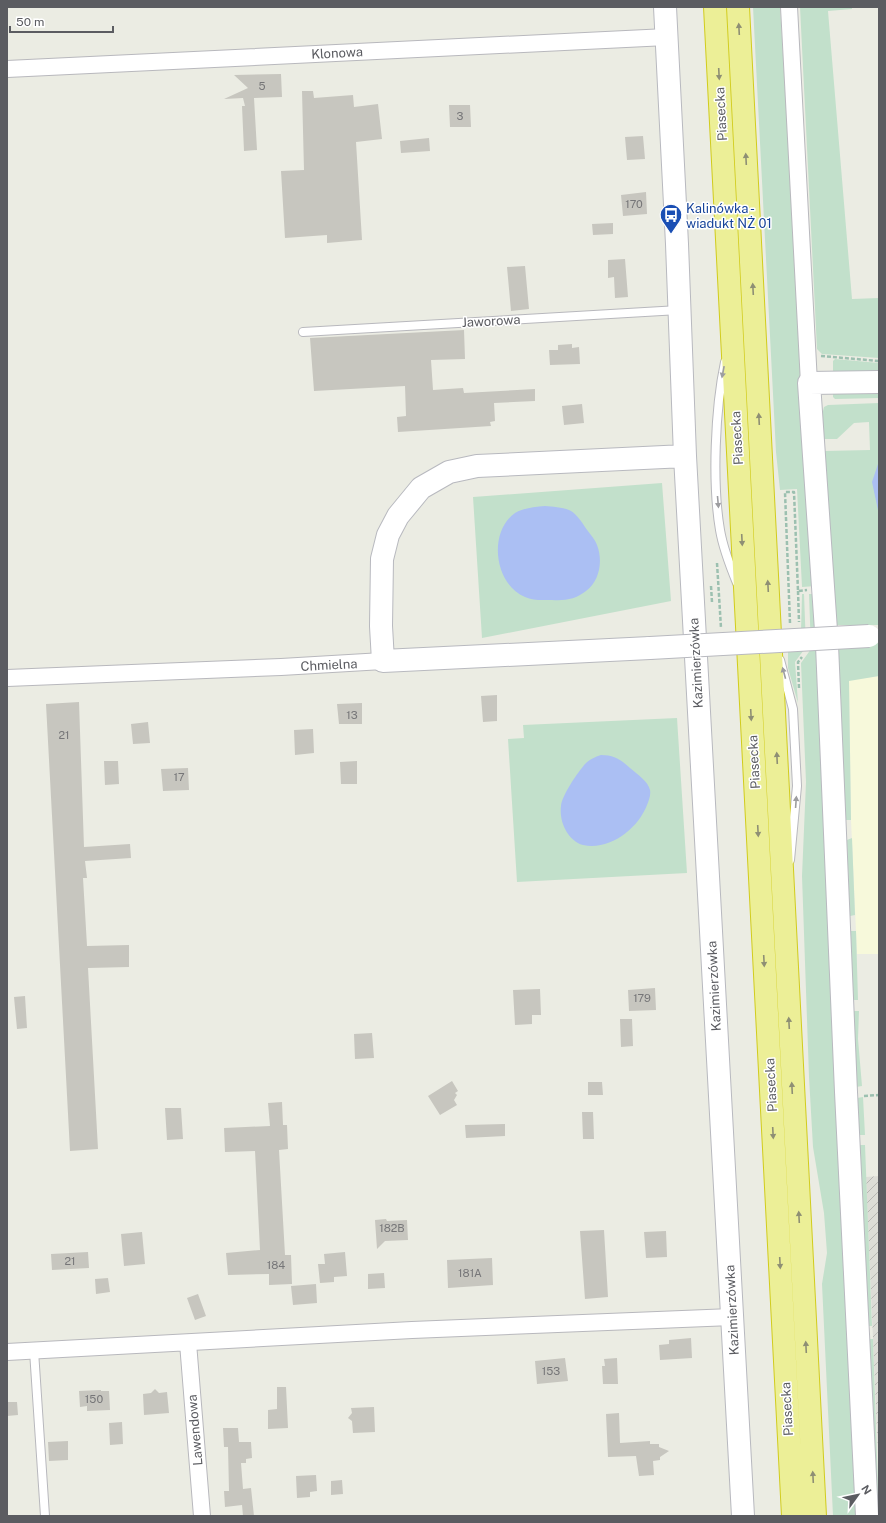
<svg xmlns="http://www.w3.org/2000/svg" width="886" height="1523" viewBox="0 0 886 1523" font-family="'Public Sans',sans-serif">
	<defs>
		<pattern id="industrial-furrows" width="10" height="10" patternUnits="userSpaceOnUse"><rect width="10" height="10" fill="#ddddd7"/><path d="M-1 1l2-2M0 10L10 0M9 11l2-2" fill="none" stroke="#b6b6b2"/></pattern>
	</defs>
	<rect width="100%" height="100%" fill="#ebece3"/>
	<path fill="#f7f9db" d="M879,676V954H857L851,820L849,680Z"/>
	<path fill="url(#industrial-furrows)" d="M879,1176V1477L866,1177Z"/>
	<path fill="#c2e0cb" d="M753,7H780L816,586L802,587L797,489L780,490L776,452Z
		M800,7H852V9L828,11L852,299L879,298V358L822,354L817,349Z
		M835,359L879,363V375H833V361Z
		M833,391H879V398L835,399L833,397Z
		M879,403V625H836L824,451L870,450L869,422L854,423L837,439H824L822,415L824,407L828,405Z
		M662,483L671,601L482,638L473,497Z
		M802,594H804L806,647L795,662L798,703L788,668V650L801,631Z
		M809,594H816L859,1516H833L822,1284L827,1253L824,1213L813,1147L809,1077L802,876L806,782L801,663L811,649Z
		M879,643V676L849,681L851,820H846L837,647Z
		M677,718L687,873L517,882L508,739L524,738L523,725Z
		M852,838L855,915L850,916L847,840Z
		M851,931H856L858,1000H852Z
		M853,1011H859L858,1039L862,1086L856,1087Z
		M863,1097L865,1135H859L857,1098Z
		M859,1145H865L872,1326H868Z
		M868,1339H873L879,1516H877Z"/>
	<path fill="#abbff3" d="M879,461V515L872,482Z
		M545,506C553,507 564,507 571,511C576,514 582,522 585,527C589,533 595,539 597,545C603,560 600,581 586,591C576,599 565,601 552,600C543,600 533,601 525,597C494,584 488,532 515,513C523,508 535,507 545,506Z
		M601,755C614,755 620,759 630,768C637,774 648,781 650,790C651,795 649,800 647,805C638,829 609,851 583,845C567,840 559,821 561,806C562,795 578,772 585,764C590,759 595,757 601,755Z"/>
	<path fill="#c7c6bf" d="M281,74L282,97L254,98L257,150L244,151L242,106H245L243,98L224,99L248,88L234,75Z
		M302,91H313L314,98L353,95L354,107L378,104L382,139L356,142L362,240L327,243V235L285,238L281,171L304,170Z
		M449,105H470L471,127H450Z
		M643,136L645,159L627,160L625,137Z
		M429,138L430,151L401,153L400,141Z
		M646,192L647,214L623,216L621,195Z
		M613,223V234L593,235L592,224Z
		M625,259L628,297L615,298L614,277L608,278V260Z
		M525,266L529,309L511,311L507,267Z
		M464,330L465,359L431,360L433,390L463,388L464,393L535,389V401L494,403L495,421L490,422L491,426L398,432L397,417L406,416L405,386L314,391L310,338Z
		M572,344V348L579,347L580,364L550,365L549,350H558V345Z
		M582,404L584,423L564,425L562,406Z
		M497,695V721L483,722L481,696Z
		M79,702L84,847L130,844L131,858L85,861L87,878H83L87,946L129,945V967L88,968L98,1149L70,1151L46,704Z
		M362,703V724H339L337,704Z
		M148,722L150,743L133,744L131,724Z
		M313,729L314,753L295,755L294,730Z
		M104,761H118L119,784L105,785Z
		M357,761V784H341L340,762Z
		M188,768L189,790L163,791L161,769Z
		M655,988L656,1010L629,1011L628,990Z
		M540,989L541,1015H532V1024L515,1025L513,990Z
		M25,996L27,1028L17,1029L14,997Z
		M620,1019H632L633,1046L621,1047Z
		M372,1033L374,1058L355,1059L354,1034Z
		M452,1081L458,1091L455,1093L457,1095L454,1100L457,1105L440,1115L428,1096Z
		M588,1082H602L603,1095H588Z
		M282,1102L283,1125H287L288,1149L279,1150L285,1255H291L292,1284L269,1285V1274L228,1275L226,1253L260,1250L255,1151L225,1152L224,1128L270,1126L268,1103Z
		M165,1108H181L183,1139L167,1140Z
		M582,1112H593L594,1139H583Z
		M505,1124V1136L466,1138L465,1125Z
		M386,1219L387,1221L407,1220L408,1240L385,1241L377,1249L375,1220Z
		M604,1230L608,1297L585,1299L580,1231Z
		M666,1231L667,1257L646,1258L644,1232Z
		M142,1232L145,1264L124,1266L121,1234Z
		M88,1252L89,1268L52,1270L51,1254Z
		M345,1252L347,1276L334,1277V1282L320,1283L318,1264H325L324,1254Z
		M492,1258L493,1285L448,1288L447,1260Z
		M384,1273L385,1288L368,1289V1274Z
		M108,1278L110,1292L96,1294L95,1279Z
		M316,1284L317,1303L293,1305L291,1286Z
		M198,1294L206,1316L195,1320L187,1298Z
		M691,1338L692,1358L660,1360L659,1345L669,1344V1340Z
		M565,1358L568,1381L537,1384L535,1361Z
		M617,1358L618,1384H603L602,1366H605L604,1359Z
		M277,1387H286L288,1428L268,1429V1410L277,1409Z
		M155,1389L159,1393L167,1392L169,1413L144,1415L143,1394L151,1393Z
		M101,1390V1391H109L110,1410L87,1411V1406L80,1407L79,1391Z
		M7,1402H17L18,1415L7,1416Z
		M374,1407L375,1432L353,1433L352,1421L348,1418L352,1413L351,1408Z
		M619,1413L620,1443L650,1441V1444H659V1447L669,1451L660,1457V1460L653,1461L654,1475L639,1476L636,1456L608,1457L606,1414Z
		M122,1422L123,1444L110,1445L109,1423Z
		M223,1428H238L239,1442H251L252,1458L246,1459V1463H241L243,1489L251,1488L254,1516H243L242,1505L225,1507L224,1491H229L228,1447H224Z
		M68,1441V1460L49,1461L48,1442Z
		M316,1475L317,1491L310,1492V1497L297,1498L296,1476Z
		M342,1480L343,1494L331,1495V1481Z"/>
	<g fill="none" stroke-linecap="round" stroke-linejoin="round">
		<g stroke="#b8b8bd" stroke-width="10">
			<path id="lane" d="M303,332L679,310
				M725,362C715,409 712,483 720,530C723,548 730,566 737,583
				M780,660L793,709L797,786L790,860
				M34,1351L45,1516"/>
		</g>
		<g stroke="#b8b8bd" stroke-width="18">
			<path id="street" d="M789,7L809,383
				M7,69L667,37
				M7,678L281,667L383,661
				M188,1343L202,1516
				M7,1352L412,1330L732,1317"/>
		</g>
		<g stroke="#b8b9bf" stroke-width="24">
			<path id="secondary" d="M665,7L677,244L685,456L743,1516
				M650,648L383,661L381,626L382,559L388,535L398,516L421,488L449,472L477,466L685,456
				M867,1516L846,1092L827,645L809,383L879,382"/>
		</g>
		<g stroke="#d1cc1d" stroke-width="24">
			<path id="highway" d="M715,7L793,1516
				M738,7L815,1516"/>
		</g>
		<path stroke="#9cc0b0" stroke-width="2.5" stroke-dasharray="4 2" stroke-linecap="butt" d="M821,356L879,361
			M717,563L721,628
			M711,586L712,602
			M798,591L799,622
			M790,623L785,492H794L798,591L807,590
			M799,688L798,662L802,657
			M864,1096L879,1095"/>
		<use href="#lane" stroke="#fff" stroke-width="8"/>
		<use href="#street" stroke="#fff" stroke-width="16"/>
		<use href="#secondary" stroke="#fff" stroke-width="22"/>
		<use href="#highway" stroke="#ecef97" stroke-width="22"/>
		<g stroke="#b8b9bf" stroke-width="24" stroke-linecap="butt">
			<path id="secondary-bridge" d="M650,648L869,636"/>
		</g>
		<use href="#secondary-bridge" stroke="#fff" stroke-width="22"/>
	</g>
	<defs><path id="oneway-solid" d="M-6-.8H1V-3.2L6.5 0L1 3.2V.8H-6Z"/></defs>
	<g fill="#8e8f74">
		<use href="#oneway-solid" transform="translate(739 29) rotate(-93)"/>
		<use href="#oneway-solid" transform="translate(719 74) rotate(87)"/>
		<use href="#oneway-solid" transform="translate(746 159) rotate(-93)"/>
		<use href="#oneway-solid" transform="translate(753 289) rotate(-93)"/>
		<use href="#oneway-solid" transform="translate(759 419) rotate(-93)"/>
		<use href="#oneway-solid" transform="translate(742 540) rotate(87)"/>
		<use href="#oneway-solid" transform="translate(768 586) rotate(-93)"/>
		<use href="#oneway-solid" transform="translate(751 715) rotate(87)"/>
		<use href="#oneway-solid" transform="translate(777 758) rotate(-93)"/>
		<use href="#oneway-solid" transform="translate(758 831) rotate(87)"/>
		<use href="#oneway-solid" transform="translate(764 961) rotate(87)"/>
		<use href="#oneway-solid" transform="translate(789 1023) rotate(-93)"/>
		<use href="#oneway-solid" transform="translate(792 1088) rotate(-93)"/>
		<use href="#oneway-solid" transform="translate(773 1133) rotate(87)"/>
		<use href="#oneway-solid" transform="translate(799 1217) rotate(-93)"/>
		<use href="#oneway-solid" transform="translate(780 1263) rotate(87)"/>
		<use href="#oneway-solid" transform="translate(806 1347) rotate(-93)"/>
		<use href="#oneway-solid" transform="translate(813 1477) rotate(-93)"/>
	</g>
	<g fill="#9d9da0">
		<use href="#oneway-solid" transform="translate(723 372) rotate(101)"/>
		<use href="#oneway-solid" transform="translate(718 502) rotate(85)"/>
		<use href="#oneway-solid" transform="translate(784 673) rotate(-105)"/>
		<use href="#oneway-solid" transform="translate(796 802) rotate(-86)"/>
	</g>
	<defs>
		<g id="bus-pin" transform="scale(1.15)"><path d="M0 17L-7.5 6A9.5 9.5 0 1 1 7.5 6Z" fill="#1a4fb4" stroke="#fff"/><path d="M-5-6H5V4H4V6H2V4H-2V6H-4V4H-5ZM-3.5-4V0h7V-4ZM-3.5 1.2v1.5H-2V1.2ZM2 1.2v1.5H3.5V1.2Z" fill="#fff"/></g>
	</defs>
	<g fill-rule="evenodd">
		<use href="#bus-pin" x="671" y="215"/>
	</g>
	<g text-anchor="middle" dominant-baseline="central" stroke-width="3" stroke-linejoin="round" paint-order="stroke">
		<g font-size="11" fill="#767678">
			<text x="262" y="86">5</text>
			<text x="460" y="116">3</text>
			<text x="634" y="204">170</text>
			<text x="352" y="715">13</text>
			<text x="64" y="735">21</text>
			<text x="179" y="777">17</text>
			<text x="642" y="998">179</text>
			<text x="392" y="1228">182B</text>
			<text x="70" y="1261">21</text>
			<text x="276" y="1265">184</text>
			<text x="470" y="1273">181A</text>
			<text x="551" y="1371">153</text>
			<text x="94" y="1399">150</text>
		</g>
		<g font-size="13" fill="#5b5c61" stroke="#fff">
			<text transform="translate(337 53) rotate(-3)">Klonowa</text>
			<text transform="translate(721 114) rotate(-93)">Piasecka</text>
			<text transform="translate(491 321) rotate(-3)">Jaworowa</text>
			<text transform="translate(737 438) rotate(-93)">Piasecka</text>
			<text transform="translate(696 663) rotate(-93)">Kazimierzówka</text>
			<text transform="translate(329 665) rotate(-3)">Chmielna</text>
			<text transform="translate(754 762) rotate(-93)">Piasecka</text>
			<text transform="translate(714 986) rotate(-93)">Kazimierzówka</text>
			<text transform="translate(771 1085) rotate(-93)">Piasecka</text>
			<text transform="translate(732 1310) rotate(-93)">Kazimierzówka</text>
			<text transform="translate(787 1409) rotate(-93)">Piasecka</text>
			<text transform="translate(195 1430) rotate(-95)">Lawendowa</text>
		</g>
		<g font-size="13" fill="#164399" stroke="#fff" text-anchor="start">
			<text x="686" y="208">Kalinówka -<tspan x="686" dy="15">wiadukt NŻ 01</tspan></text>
		</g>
	</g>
	<rect width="886" height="1523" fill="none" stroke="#5b5c61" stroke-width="16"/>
	<g transform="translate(858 1495) rotate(57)" stroke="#ffffff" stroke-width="3" paint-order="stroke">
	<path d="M0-3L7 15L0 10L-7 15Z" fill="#5b5c61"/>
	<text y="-6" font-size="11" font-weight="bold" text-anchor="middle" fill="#5b5c61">N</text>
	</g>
	<path d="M10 26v6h103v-6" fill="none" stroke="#5b5c61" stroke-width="2"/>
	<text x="16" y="26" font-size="12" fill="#5b5c61" stroke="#ffffff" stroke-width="3" paint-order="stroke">50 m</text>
</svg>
